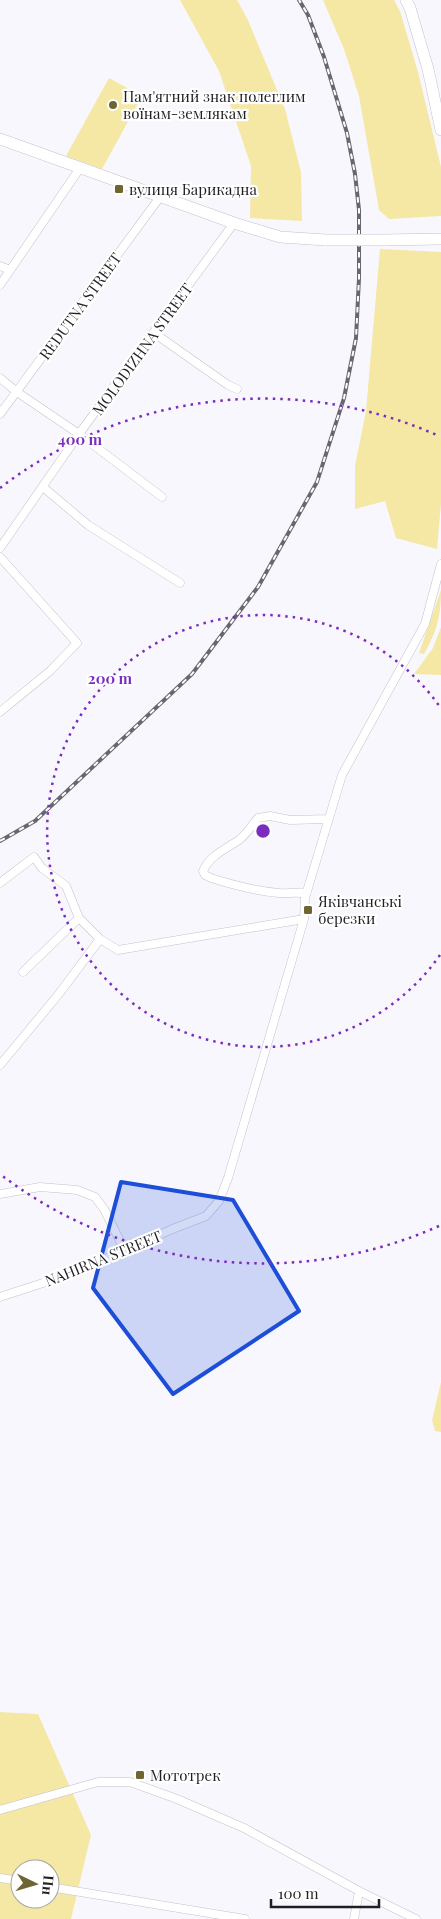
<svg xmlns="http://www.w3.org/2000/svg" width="441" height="1919" viewBox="0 0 441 1919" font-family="'Playfair Display',serif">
	<rect width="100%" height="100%" fill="#f9f7fe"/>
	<path fill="#f4e8a4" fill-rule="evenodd" d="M180,0H237L247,18L285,109L301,172L302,221L250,218L251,166L219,71Z
		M323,0H394L400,11L418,72L441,167V216L389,219L379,210L359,96L344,49Z
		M109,78L142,96L102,169L66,156Z
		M380,249L441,252V504L437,549L396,538L385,501L355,509V466L366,411Z
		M441,590C441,616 437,631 424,654L419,653Z
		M441,627V675L414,674L433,648Z
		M441,1382V1432L435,1431L432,1420Z
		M0,1712L38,1714L91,1835L71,1919H0ZM20,1869H50V1899H20Z"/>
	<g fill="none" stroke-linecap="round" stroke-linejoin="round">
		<g stroke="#c5c0cc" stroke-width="9">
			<path id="street" d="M0,266L10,270
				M0,285L80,168
				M154,333L228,385L237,389
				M0,378L17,392L79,434L162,497
				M0,414L160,197
				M43,487L88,525L180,583
				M0,548L79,434L234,223
				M0,557L77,643L50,671L0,712
				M0,883L34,857L42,868L66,886L79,918L100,939L118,950L304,919
				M306,894C297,891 289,894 279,893C256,891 233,885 211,878L205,875L203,871C210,855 226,849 239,840C247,834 252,825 258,818L270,816L290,820L328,819
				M23,972L79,918
				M0,1065L58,995L100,939
				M0,1194L40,1187L77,1190L95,1197L104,1209L125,1251
				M0,1297L49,1281L125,1251L170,1230L206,1216L219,1201L228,1178L304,919L305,898L342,775L425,624L441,564
				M0,1810L98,1782H130L177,1799L244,1828L359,1891L416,1919
				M0,1878L20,1881
				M50,1887L245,1919
				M354,1919L359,1891"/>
		</g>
		<g stroke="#c5c0cc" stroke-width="12">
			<path id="secondary" d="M406,0L410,8L428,69L441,130
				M0,139L234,223L280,237L326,240
				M383,240L441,239"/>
		</g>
		<use href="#street" stroke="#fff" stroke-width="8"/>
		<use href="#secondary" stroke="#fff" stroke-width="11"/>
		<g stroke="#69676c" stroke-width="4">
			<path id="rail" d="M0,841L35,821L192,674L258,587L317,482L344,398L356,338L359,278V210L355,174L347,133L324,57L308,15L299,0"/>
		</g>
		<use href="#rail" stroke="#fff" stroke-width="2" stroke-dasharray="5.5" stroke-linecap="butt"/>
		<g stroke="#c5c0cc" stroke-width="12" stroke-linecap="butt">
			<path id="secondary-bridge" d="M326,240H383"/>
		</g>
		<use href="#secondary-bridge" stroke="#fff" stroke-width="11"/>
	</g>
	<path fill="#1d4ed8" fill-opacity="0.2" stroke="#1d4ed8" stroke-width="4" stroke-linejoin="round" d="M121,1182L233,1200L299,1311L173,1394L93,1288Z"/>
	<g fill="none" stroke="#7b2cbf" stroke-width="2.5" stroke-dasharray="2.5 5">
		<path d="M440 955A216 216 0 1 1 440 707"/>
		<path d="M439 1226A432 432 0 0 1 0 1174M0 488A432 432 0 0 1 439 436"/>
	</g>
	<g fill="#6e6532" stroke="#fff" stroke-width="2">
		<circle cx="113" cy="105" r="5"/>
		<rect x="114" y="184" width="10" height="10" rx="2.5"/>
		<rect x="303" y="905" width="10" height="10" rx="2.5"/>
		<rect x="135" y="1770" width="10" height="10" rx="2.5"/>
	</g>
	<g text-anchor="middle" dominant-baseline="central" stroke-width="4.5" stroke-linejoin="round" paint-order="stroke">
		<g font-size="15" fill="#211f23" stroke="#fff" text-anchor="start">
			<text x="123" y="96">Пам'ятний знак полеглим<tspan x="123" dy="17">воїнам-землякам</tspan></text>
			<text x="129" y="189">вулиця Барикадна</text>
			<text x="318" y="901">Яківчанські<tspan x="318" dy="17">березки</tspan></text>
			<text x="150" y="1775">Мототрек</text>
		</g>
		<g font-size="15" fill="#211f23" stroke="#fff">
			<text transform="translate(80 306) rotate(-54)">REDUTNA STREET</text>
			<text transform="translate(142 349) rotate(-54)">MOLODIZHNA STREET</text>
			<text transform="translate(103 1258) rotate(-22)">NAHIRNA STREET</text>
		</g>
	</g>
	<circle cx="263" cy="831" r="8" fill="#7b2cbf" stroke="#fff" stroke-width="2.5"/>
	<g font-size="15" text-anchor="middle" font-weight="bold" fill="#7b2cbf" stroke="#fff" stroke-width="4.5" stroke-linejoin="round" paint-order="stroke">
		<text x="80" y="445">400 m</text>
		<text x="110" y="684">200 m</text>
	</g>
	<g transform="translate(35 1884) rotate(95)"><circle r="24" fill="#ffffff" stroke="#a6a5a7"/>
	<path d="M0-4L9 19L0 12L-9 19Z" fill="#6e6532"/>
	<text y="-8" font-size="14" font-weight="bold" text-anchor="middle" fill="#211f23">Пн</text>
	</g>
	<path d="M271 1899v8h108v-8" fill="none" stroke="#211f23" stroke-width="2.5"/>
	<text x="278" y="1899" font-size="15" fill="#211f23" stroke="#ffffff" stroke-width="4" paint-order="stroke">100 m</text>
</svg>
